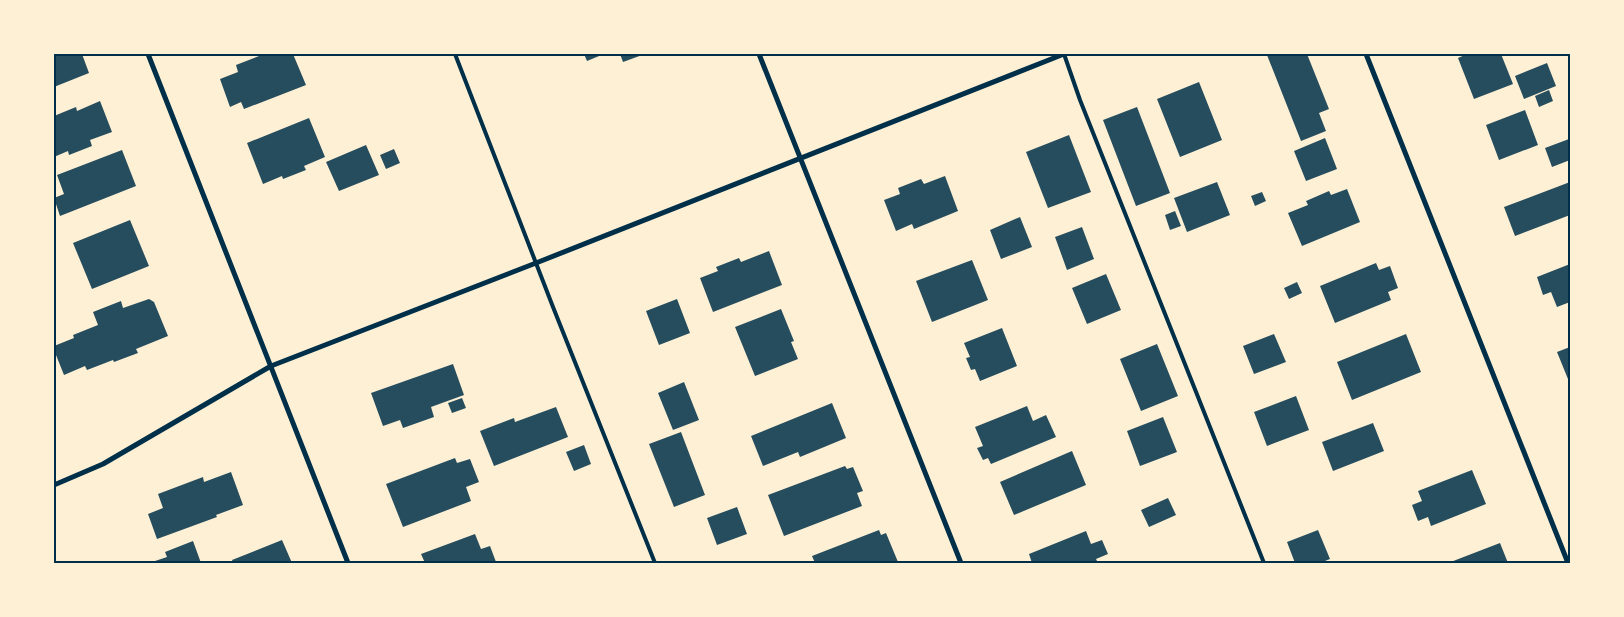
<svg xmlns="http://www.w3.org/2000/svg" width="1624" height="617" viewBox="0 0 1624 617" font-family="'Titillium Web',sans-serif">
	<rect width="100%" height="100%" fill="#fdf0d5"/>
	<path fill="#264d5e" d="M54,54H82L89,73L54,87Z
		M264,54H293L306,85L244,109L241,102L230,107L220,79L238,72L236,65Z
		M584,54H604L587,61Z
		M620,54H645L623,62Z
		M1270,54H1307L1329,109L1319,113L1326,131L1301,141L1267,55Z
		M1467,54H1501L1513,84L1474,99L1458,58Z
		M1547,63L1556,86L1524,99L1515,76Z
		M1199,82L1222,140L1180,157L1157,99Z
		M1549,90L1553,101L1539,107L1535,96Z
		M100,101L112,132L90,140L92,146L69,155L68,151L54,157V116L76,107L77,111Z
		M1137,107L1170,193L1136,206L1103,120Z
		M1525,110L1538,145L1499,160L1486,125Z
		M309,118L325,157L304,166L306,170L283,179L282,176L263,184L247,143Z
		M1069,135L1091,192L1048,208L1026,152Z
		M1325,138L1337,169L1306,181L1294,151Z
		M1569,139L1570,160L1552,167L1545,148Z
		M366,145L379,175L339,191L326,162Z
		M394,149L400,163L386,169L380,155Z
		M122,150L136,186L60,216L54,198L64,194L57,175Z
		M945,176L958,211L914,229L912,224L896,231L884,200L900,194L898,188L921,179L924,184Z
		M1217,182L1230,215L1187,232L1174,198Z
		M1570,182V215L1515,236L1504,207Z
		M1347,189L1360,222L1302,246L1288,213L1308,205L1306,201L1329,191L1331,195Z
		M1262,192L1266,201L1255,206L1251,196Z
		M1175,211L1181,226L1170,230L1165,215Z
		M1020,217L1032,247L1001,259L990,230Z
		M130,220L149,266L92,289L73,243Z
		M1082,227L1094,259L1067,270L1055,237Z
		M769,251L782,285L713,312L700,278L718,271L716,267L739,258L741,262Z
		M972,260L988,300L932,322L916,281Z
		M1376,263L1379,270L1390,266L1398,288L1388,292L1391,300L1335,323L1320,286Z
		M1570,264V302L1557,307L1551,292L1543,295L1537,277Z
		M1106,274L1121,310L1087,324L1072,288Z
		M1297,282L1302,293L1289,299L1284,288Z
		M149,299L154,302L168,336L136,349L138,353L114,362L113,360L87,370L85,366L64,375L54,350V346L74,338L73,335L98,325L93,312L121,301L123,308Z
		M677,299L690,333L659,345L646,311Z
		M781,309L794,341L791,342L798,359L755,376L735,327Z
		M1002,328L1017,366L980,381L975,369L971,370L966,358L970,357L964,343Z
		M1274,334L1286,362L1254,374L1243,346Z
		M1406,334L1421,372L1352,400L1337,362Z
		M1157,344L1178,396L1141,411L1120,359Z
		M1570,347V384L1557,352Z
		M453,364L464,395L431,407L434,417L403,428L400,420L383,426L371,393Z
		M684,382L699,420L673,430L658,393Z
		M1296,396L1309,430L1267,446L1254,412Z
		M462,398L466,408L452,413L448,403Z
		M832,403L846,438L800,457L798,452L763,466L751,436Z
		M1027,406L1033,421L1046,415L1056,437L991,464L988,458L983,460L977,448L983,446L975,427Z
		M556,407L568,437L494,466L480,431L514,418L515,422Z
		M1163,417L1177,452L1140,466L1127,431Z
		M1373,423L1384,451L1333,471L1322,442Z
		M681,432L705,495L674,507L649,444Z
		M584,445L591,464L574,471L566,452Z
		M1072,451L1086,485L1014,515L1000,482Z
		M455,458L457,463L470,459L479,482L466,487L471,501L403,527L386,484Z
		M845,466L847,469L853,467L863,491L857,493L862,506L784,536L768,495Z
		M1472,470L1486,504L1431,526L1428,517L1418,521L1412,505L1422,501L1418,491Z
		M231,472L243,505L216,515L217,517L157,539L148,514L163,508L158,494L203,477L204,482Z
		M1168,498L1176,515L1149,527L1141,510Z
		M737,507L747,534L717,545L707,518Z
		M879,530L881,535L886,533L898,562L815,563L812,556Z
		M1318,530L1330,559L1320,563H1295L1287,542Z
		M1086,531L1091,544L1102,540L1108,554L1096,559L1098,563H1032L1029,554Z
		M475,534L481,549L490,546L496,562L491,563H425L421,554Z
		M282,540L292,563H233L232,560Z
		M193,541L201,563H149L167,557L165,552Z
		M1500,543L1508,563H1448Z"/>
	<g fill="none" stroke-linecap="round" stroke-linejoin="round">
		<path stroke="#003049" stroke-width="4" d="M455,54L553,307L655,563
			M1064,54L1080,100L1264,563"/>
		<path stroke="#003049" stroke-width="5" d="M148,54L348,563
			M759,54L961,563
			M1366,54L1568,563
			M54,485L103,464L271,366L536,263L1064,54"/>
	</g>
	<rect width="1624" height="617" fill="none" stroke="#fdf0d5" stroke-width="110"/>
	<rect x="55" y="55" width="1514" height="507" fill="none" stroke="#003049" stroke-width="2"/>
</svg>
